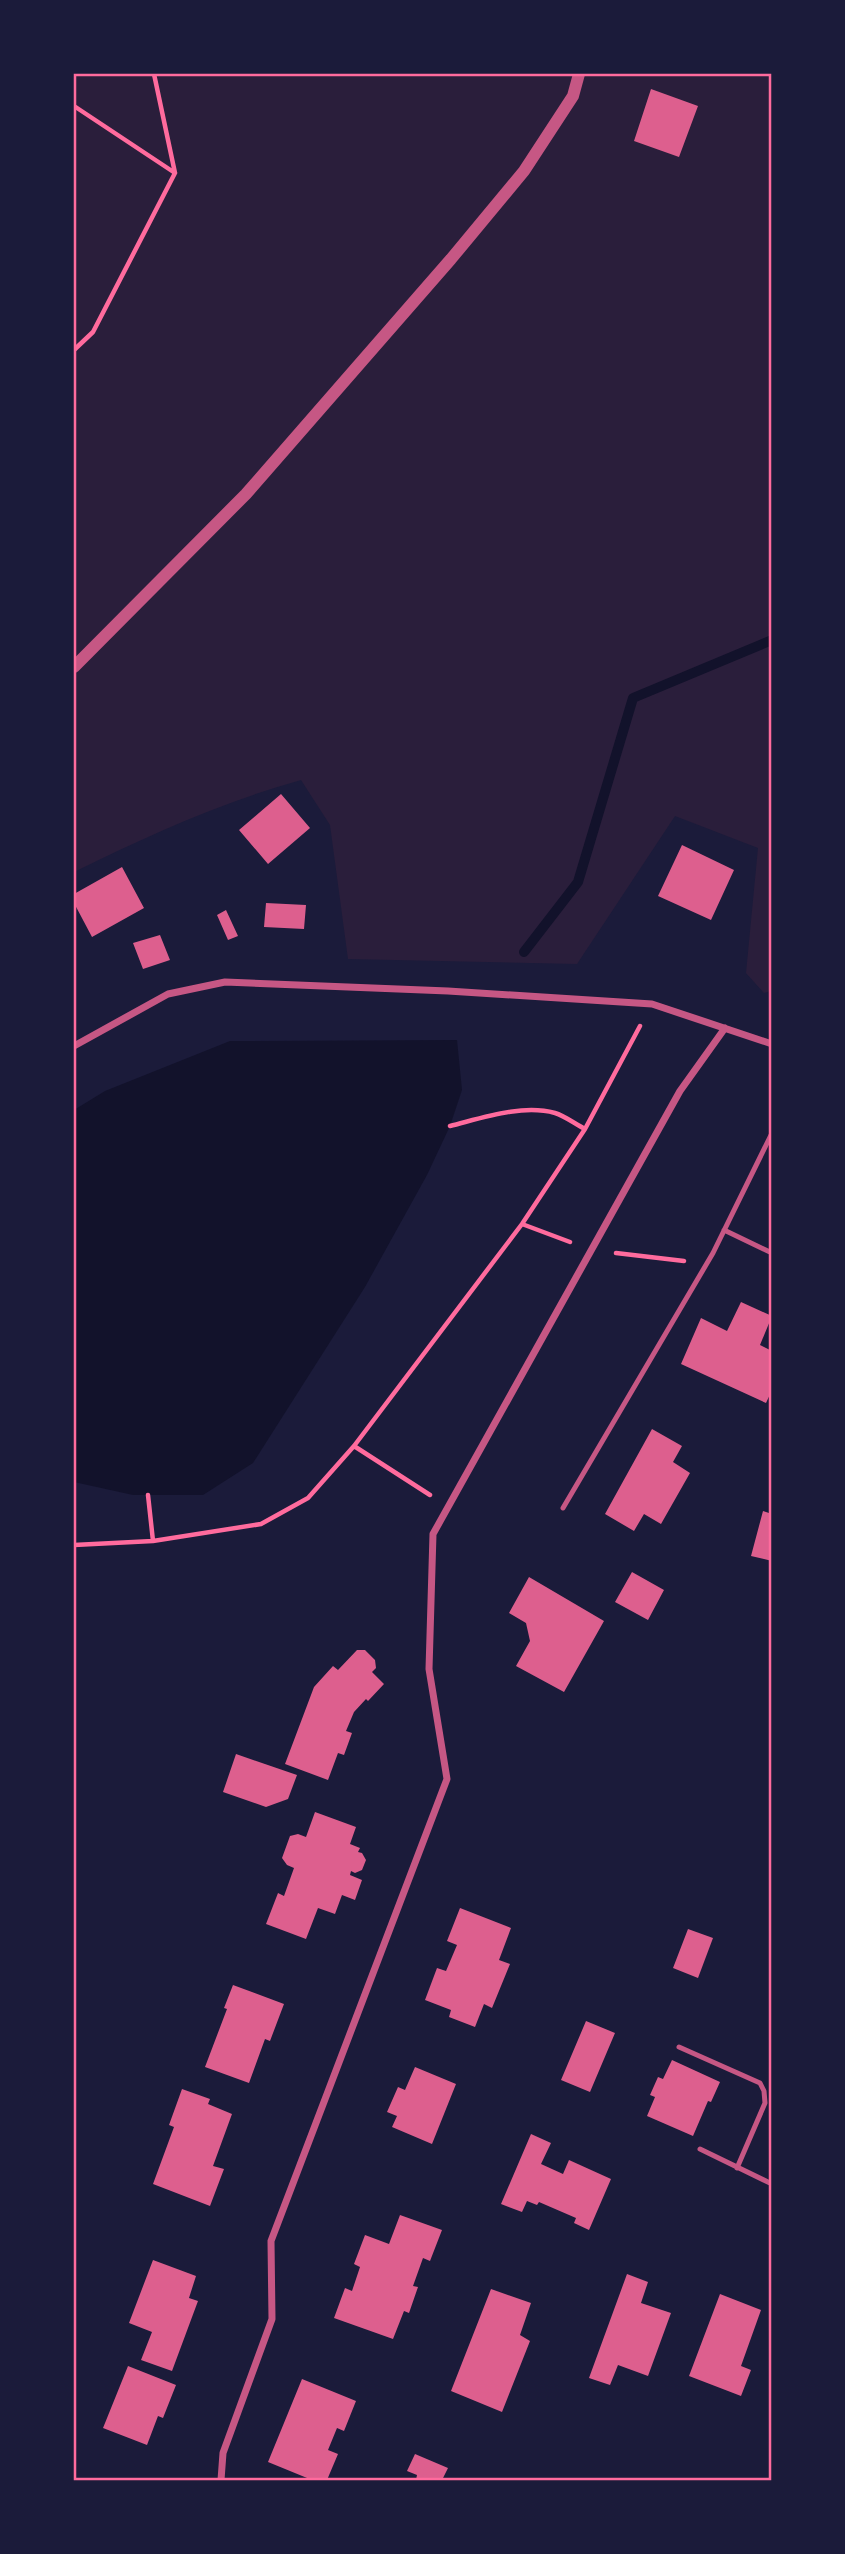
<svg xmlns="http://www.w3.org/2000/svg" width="845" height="2554" viewBox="0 0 845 2554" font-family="Spectral,serif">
	<rect width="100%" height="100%" fill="#1b1b3a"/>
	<path fill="#2a1e3b" d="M74,74H771V991L764,993L746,973L758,848L675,816L577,964L348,959L330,825L301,780C222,802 147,836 74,872Z"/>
	<path fill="#12122b" d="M457,1040L462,1090L450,1126L427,1175L365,1287L253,1463L203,1495H133L74,1482V1110L105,1091L230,1041Z"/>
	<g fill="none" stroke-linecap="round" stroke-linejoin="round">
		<path stroke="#12122b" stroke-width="10" d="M524,952L578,882L633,698L772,640"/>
	</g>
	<path fill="#dd5f8e" d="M651,89L698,106L679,157L634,141Z
		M281,794L310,828L268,864L239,830Z
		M682,845L734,870L711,920L658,896Z
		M122,867L144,908L92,937L74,903V894Z
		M266,903L306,905L304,929L264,927Z
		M226,910L238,936L228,940L217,915Z
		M160,935L170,960L143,969L133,943Z
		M741,1302L772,1316L760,1345L772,1351V1390L766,1403L681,1364L701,1318L727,1331Z
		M652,1429L682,1446L673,1462L690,1473L661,1524L644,1514L634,1531L605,1514Z
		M763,1511L772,1514V1561L751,1556Z
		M632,1572L664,1590L648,1620L615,1602Z
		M529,1577L604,1621L564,1692L516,1666L530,1641L526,1623L509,1613Z
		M357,1650H365L375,1660L376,1668L372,1672L384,1684L368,1701L366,1699L354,1712L346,1731L352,1733L344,1755L338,1753L328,1780L285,1764L314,1687L333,1666L338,1670Z
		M236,1754L297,1775L288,1799L266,1807L223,1792Z
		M315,1812L356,1827L350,1844L360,1848L358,1852L362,1853L366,1860L362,1870L355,1873L351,1871L350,1875L362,1880L355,1900L342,1895L335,1914L318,1908L306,1939L266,1924L278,1893L284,1896L294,1868L287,1865L282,1858L290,1836L298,1834L306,1837Z
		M460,1908L511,1928L499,1960L510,1964L492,2008L484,2004L475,2027L449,2017L451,2010L425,2000L437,1968L446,1971L457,1945L447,1941Z
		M688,1929L713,1938L698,1978L673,1968Z
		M233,1985L284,2004L270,2041L265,2039L249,2083L205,2067L227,2009L224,2008Z
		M586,2021L615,2033L590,2092L561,2080Z
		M672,2060L720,2082L711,2102L708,2101L693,2136L647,2116L655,2097L650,2095L658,2077L663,2079Z
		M415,2067L456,2084L432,2144L392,2127L397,2116L387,2112L398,2087L405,2090Z
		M182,2089L210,2099L208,2104L232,2114L213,2166L224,2169L210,2206L153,2184L174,2127L169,2125Z
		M531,2134L551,2143L541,2164L563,2174L569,2160L611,2179L589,2230L574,2223L576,2218L539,2202L537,2205L527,2201L522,2212L501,2204Z
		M400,2215L442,2230L430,2261L423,2258L413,2286L418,2287L409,2313L404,2311L393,2339L334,2318L345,2288L352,2291L360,2267L354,2264L365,2235L389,2244Z
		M153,2260L196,2276L189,2298L198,2301L172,2371L141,2360L152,2332L129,2323Z
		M627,2274L648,2282L641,2303L671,2313L648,2376L618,2365L610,2385L589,2378Z
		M491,2289L531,2303L520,2335L530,2341L502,2412L451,2391Z
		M720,2294L761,2310L741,2366L751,2370L741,2396L689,2376Z
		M128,2366L176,2385L163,2418L158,2416L147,2445L103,2428Z
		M302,2379L356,2401L344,2431L337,2428L328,2450L338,2454L327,2480H312L268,2462Z
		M415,2454L448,2468L442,2480H416L417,2475L407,2471Z"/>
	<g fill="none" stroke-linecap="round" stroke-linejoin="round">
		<path stroke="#ff6b9d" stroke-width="4.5" d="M74,106L175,173
			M74,350L93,332L175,173L154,74
			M450,1126C482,1118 522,1104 555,1113C565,1116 575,1124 585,1129
			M522,1224L570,1242
			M616,1253L684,1261
			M354,1446L430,1495
			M148,1495L153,1541
			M74,1545L153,1541L261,1524L308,1498L354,1446L522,1224L585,1129L640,1026"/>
		<path stroke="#c65784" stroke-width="5" d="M724,1230L772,1253
			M563,1508L713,1253L772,1133
			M679,2047L760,2083L764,2091L765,2103L737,2168
			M700,2149L772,2184"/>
		<path stroke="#c65784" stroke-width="7" d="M74,1046L168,994L225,982L448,991L652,1004L772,1044
			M221,2480L223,2453L272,2319L271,2241L447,1779L429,1669L433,1534L680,1091L725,1028"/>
		<path stroke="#c65784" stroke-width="12" d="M74,667L246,494L451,259L524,171L573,96L579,74"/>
	</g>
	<rect width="845" height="2554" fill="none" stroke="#1b1b3a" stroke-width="150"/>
	<rect x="75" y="75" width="695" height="2404" fill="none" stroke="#ff6b9d" stroke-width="2.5"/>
</svg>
